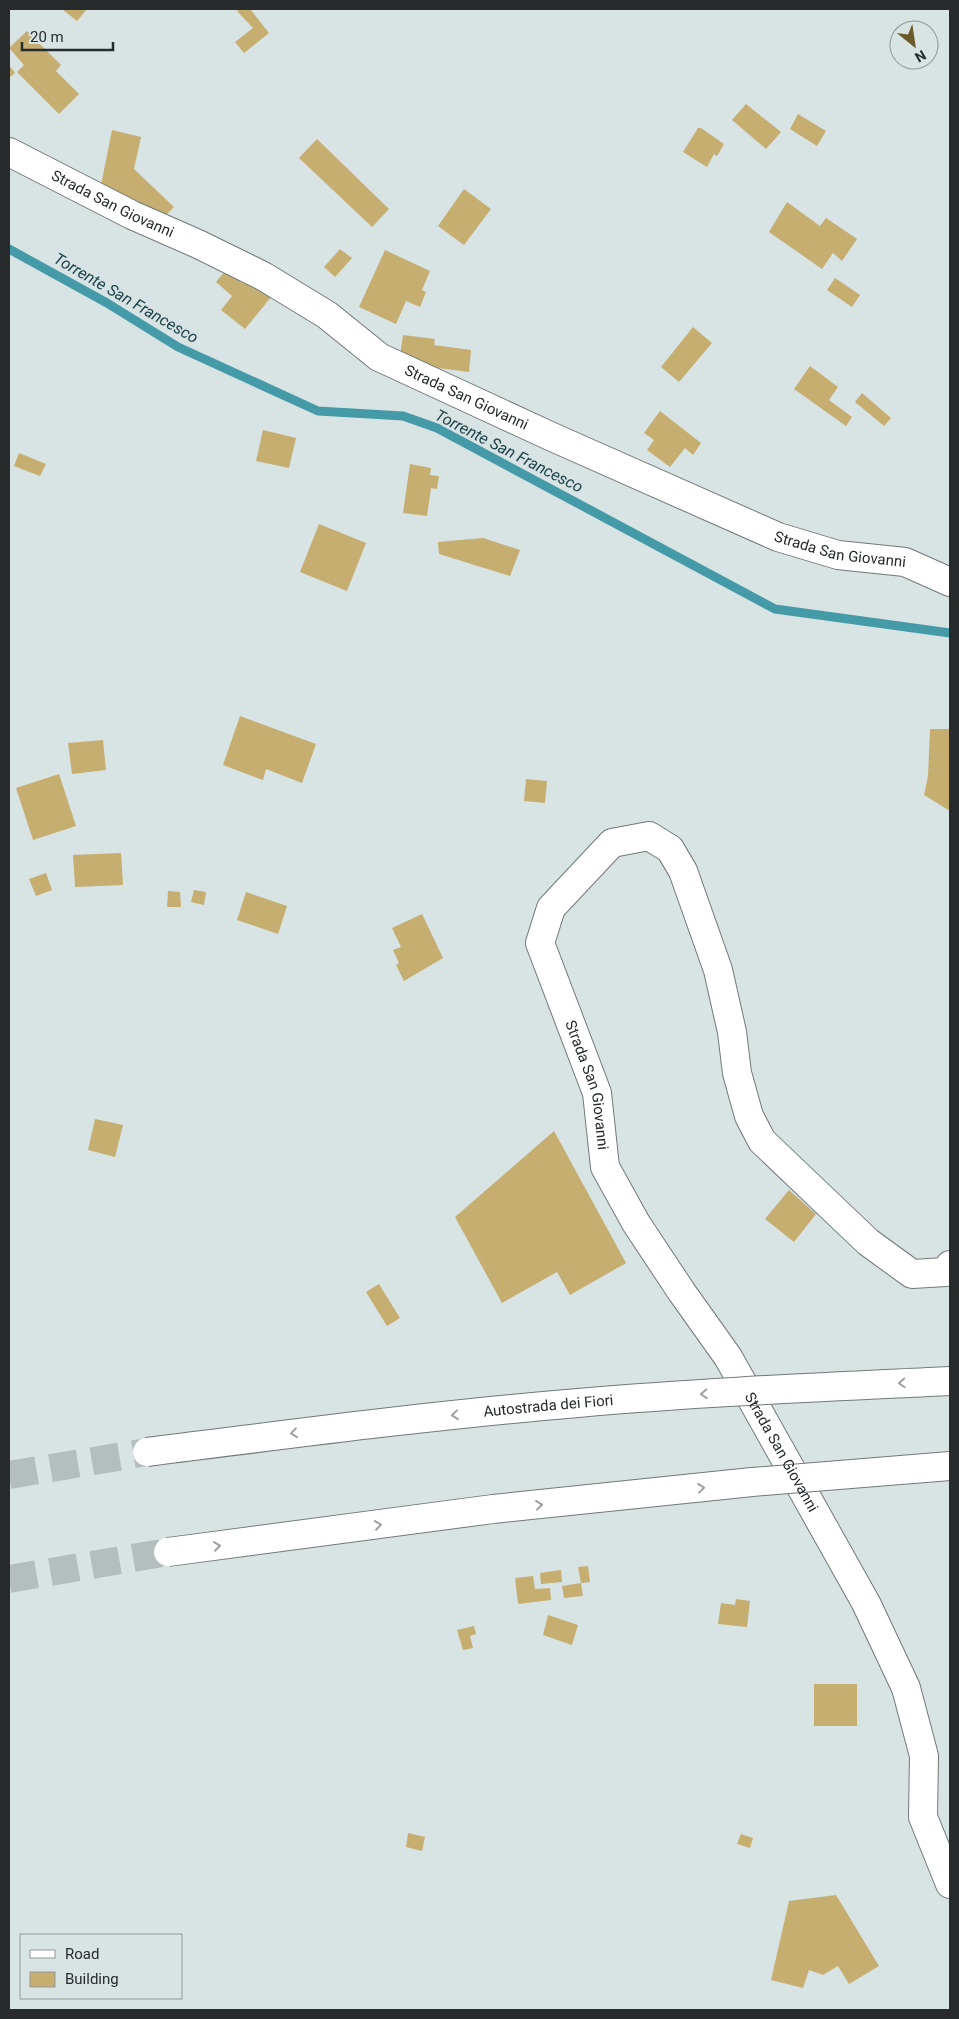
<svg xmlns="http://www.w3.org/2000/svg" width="959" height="2019" viewBox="0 0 959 2019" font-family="Roboto,sans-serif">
	<rect width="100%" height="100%" fill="#d8e3e4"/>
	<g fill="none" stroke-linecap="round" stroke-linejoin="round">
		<path stroke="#459aa8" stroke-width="9" d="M9,249L107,303L178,347L318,411L403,416L437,428L775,609L950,633"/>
	</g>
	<path fill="#c6ae71" d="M62,9H87L77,21Z
		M239,9H250L269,33L244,53L235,42L253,28L237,11Z
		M27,31L61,65L56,71L79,94L59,114L17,72L24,65L9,48Z
		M9,65L15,73L9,78Z
		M746,104L781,132L766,149L732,120Z
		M798,114L826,131L817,146L790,129Z
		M698,128H701L724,144L717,156L714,154L707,167L683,152Z
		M112,130L141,137L134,169L174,207L162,219L100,190Z
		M317,139L389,209L372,227L299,158Z
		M464,189L491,209L464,245L438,226Z
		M787,202L820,226L826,218L857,239L842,261L833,253L822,269L769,232Z
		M340,249L352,258L335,277L324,267Z
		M385,250L430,271L422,290L426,292L420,307L406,301L396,324L359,307Z
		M226,270L242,283L247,276L272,296L245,329L221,310L232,296L216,282Z
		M835,278L860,295L852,307L827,290Z
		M693,327L712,343L679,382L661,367Z
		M403,335L435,339L434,345L471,350L469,372L399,363Z
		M810,366L838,387L829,400L852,417L846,426L794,389Z
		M862,393L891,418L884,426L855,402Z
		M660,411L701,443L693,455L685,448L670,467L647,450L654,440L644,433Z
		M263,430L296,438L289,468L256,461Z
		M19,453L46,464L40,476L14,466Z
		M410,464L431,468L430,475L439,476L437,489L431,488L427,516L403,513Z
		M319,524L366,543L347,591L300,572Z
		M483,538L520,550L510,576L439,554L438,542Z
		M240,716L316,744L302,783L266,769L263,780L223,765Z
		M930,729H950V811L924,795L928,776Z
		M103,740L106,770L72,774L68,743Z
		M59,774L76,826L33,840L16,788Z
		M526,779L547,781L545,803L524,801Z
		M121,853L123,885L75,887L73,855Z
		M46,873L52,890L36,896L29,879Z
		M194,890L206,892L204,905L191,902Z
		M168,891L180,892L181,907H167Z
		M246,892L287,906L278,934L237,920Z
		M422,914L443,958L404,981L396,965L399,963L393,950L401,947L392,928Z
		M95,1119L123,1125L115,1157L88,1150Z
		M554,1131L626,1263L570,1295L557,1272L502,1303L455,1217Z
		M789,1190L816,1214L794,1242L765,1219Z
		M379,1284L400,1318L387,1326L366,1292Z
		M588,1566L590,1582L581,1583L578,1567Z
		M561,1570L562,1582L541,1584L540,1573Z
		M533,1576L535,1589L550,1588L551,1600L518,1604L515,1578Z
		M581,1583L583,1596L564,1598L562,1586Z
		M736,1599L750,1601L747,1627L718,1624L721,1603L735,1605Z
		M548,1615L578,1625L572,1645L543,1635Z
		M474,1626L476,1634L470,1636L473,1648L463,1650L457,1630Z
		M814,1684H857V1726H814Z
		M408,1833L425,1837L422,1851L406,1847Z
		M741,1834L753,1838L750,1848L737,1844Z
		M836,1895L879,1966L849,1984L838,1966L823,1975L809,1970L803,1988L771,1980L789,1901Z"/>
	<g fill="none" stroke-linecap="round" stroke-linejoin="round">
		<path stroke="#b5bebf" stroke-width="28" stroke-dasharray="28 14" stroke-linecap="butt" d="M9,1475L147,1452
			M9,1579L168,1552"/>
		<g stroke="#6f797a" stroke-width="30">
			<g id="secondary">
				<path id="s1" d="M9,152L132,215L198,244L263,276L327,315L379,357L550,436L778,537L838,555L905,562L950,582"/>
				<path id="s2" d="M950,1265L946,1272L912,1274L868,1242L762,1141L749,1116L737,1073L732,1032L718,970L683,871L670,849L649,836L612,843L551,908L540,943L597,1093L605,1167L636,1223L681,1291L728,1357L866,1603L906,1688L924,1756L923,1817L950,1884"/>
			</g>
		</g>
		<use href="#secondary" stroke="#fff" stroke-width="28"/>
		<g stroke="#6f797a" stroke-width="30" stroke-linecap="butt">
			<g id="highway-bridge">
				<path id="s3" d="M147,1452C290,1434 434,1415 578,1403C702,1392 826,1387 950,1381"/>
				<path d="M168,1552L493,1509L752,1482L950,1466"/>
			</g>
		</g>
		<use href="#highway-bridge" stroke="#fff" stroke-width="28"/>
	</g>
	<defs><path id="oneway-chevron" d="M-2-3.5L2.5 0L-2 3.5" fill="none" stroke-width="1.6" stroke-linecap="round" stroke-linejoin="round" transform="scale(1.25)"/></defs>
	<g stroke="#9ea0a0">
		<use href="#oneway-chevron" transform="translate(902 1383) rotate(177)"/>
		<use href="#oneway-chevron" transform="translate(704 1394) rotate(176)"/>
		<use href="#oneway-chevron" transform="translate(455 1415) rotate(174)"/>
		<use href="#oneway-chevron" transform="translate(294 1433) rotate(173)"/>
		<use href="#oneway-chevron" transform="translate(701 1488) rotate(-6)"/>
		<use href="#oneway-chevron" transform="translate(539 1505) rotate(-6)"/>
		<use href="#oneway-chevron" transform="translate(378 1525) rotate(-8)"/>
		<use href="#oneway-chevron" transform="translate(217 1546) rotate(-8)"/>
	</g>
	<g text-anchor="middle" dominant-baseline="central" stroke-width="5" stroke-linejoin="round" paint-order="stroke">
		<g font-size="15" fill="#272b2c" stroke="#d8e3e4">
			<text stroke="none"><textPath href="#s1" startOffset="116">Strada San Giovanni</textPath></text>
			<text stroke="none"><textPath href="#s1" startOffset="521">Strada San Giovanni</textPath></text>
			<text stroke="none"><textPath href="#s1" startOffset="926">Strada San Giovanni</textPath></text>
			<text stroke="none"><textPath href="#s2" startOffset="890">Strada San Giovanni</textPath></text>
			<text stroke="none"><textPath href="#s3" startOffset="404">Autostrada dei Fiori</textPath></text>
			<text stroke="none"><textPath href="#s2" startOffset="1310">Strada San Giovanni</textPath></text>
		</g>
		<g font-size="16" font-style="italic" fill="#1a4248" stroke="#d8e3e4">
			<text transform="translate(126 298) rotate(30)">Torrente San Francesco</text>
			<text transform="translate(509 451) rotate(27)">Torrente San Francesco</text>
		</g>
	</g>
	<rect width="959" height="2019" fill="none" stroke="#272b2c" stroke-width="20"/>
	<rect x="20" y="1934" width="162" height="65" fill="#d8e3e4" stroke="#91999a"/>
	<rect x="30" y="1950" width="25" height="8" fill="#ffffff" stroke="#91999a"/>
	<text x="65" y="1959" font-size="15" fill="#272b2c">Road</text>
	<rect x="30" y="1972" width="25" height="15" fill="#c6ae71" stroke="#91999a"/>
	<text x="65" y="1984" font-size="15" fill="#272b2c">Building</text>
	<g transform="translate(914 45) rotate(150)"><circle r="24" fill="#d8e3e4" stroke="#91999a"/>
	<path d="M0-4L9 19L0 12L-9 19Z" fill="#6d5a29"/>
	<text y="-8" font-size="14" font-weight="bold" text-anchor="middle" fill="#272b2c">N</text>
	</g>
	<path d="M22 42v8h91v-8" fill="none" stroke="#272b2c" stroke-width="2.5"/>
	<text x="30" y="42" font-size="15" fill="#272b2c" stroke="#d8e3e4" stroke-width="4" paint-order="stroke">20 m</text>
</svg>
